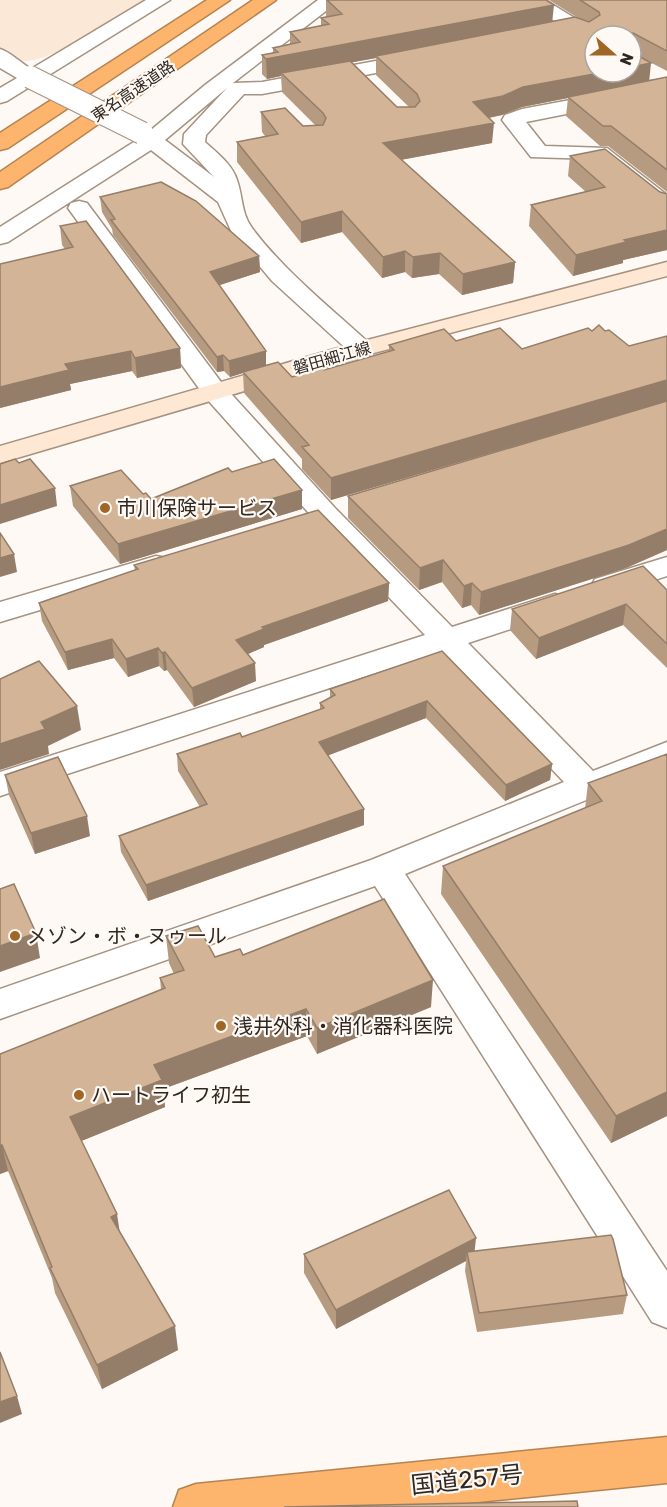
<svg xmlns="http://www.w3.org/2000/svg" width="667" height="1507" viewBox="0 0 667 1507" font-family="Rubik,'Noto Sans JP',sans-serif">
	<rect width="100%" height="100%" fill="#fef9f5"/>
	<path fill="#fce8d7" d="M0,0H145C120,17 55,60 26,61C16,62 9,59 0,53Z"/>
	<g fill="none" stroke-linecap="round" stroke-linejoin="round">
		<g stroke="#a59280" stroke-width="3">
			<path id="street" d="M146,0H170L7,101L0,103V88L17,78L0,68V49C10,52 21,63 31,69Z
				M318,0H340L233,83L262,82L419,53L426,55L429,59L426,63L419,65L262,94H244L206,135L205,142C217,153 232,164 237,180C243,197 241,213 252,228C285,272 330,307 370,344L374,349L370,354L361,357L352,354L272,281L232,233L218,202L151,150L8,242L0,244V227L137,140L131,133L134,128L142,127L151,130L205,85ZM227,88L184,134L183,144L214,177L165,140Z
				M521,0H545L604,36H595V44L588,42Z
				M667,82V94L526,122L545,146L607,148L667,195V213L659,211L594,159L531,157L502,120L505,115L522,109Z
				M79,201L87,203L224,386L335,508L452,627L555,594L566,597L570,604L566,611L468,643L593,771L667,742V767L405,874L667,1271V1328L652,1322L375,886L0,1019V989L371,860L564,782L440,652L0,796V772L425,635L315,520L206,398L68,208L71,203Z
				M156,556L166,558L171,565L166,572L0,622V602Z
				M667,557V576L606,596L595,593L591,586L595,579Z"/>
		</g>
		<g stroke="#a59280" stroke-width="3">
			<path id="secondary" d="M667,262V276L370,354L0,463V446L352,344Z"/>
		</g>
		<g stroke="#b58351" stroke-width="3">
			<path id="highway" d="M207,0H230L8,148L0,150V133Z
				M253,0H276L8,187L0,189V172Z
				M667,1437V1483L427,1507H173L179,1490L196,1484Z"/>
		</g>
		<use href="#street" fill="#fff" fill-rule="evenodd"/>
		<use href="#secondary" fill="#fee8d3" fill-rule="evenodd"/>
		<use href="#highway" fill="#fdb46c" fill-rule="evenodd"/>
		<g stroke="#a59280" stroke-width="24" stroke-linecap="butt">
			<path id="street-bridge" d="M30,77L142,133"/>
		</g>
		<use href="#street-bridge" stroke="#fff" stroke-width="22"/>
	</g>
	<path fill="#b69b81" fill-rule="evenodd" d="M326,0H546L552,22L578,18L549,0H667V71L646,60L649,80L667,77V192L608,146H600L566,116L568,98L522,107L502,115L489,118L492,143L401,160L515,262L513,283L462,295L439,274L412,278L405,272L382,278L342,232L301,243L237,162V142L265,136L262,132L261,112L303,126L315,125L282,92L281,76L267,79L262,74V55L273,53V48L290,44V32L321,26V18L326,17ZM376,58V75L409,107H397L352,62Z
		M570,156L667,194V250L623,260V263L573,276L529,226L531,205L586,192L568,176Z
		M161,182L196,201L259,256L260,272L219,285L266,351V365L278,362L292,377L322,368L324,370L389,352V345L444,329L456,341L500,328L522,349L588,328L592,331L599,325L605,331L609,330L629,346L667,336V550L626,568L479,615L471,605L462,608L442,582L419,590L348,518V496L636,410L331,500L302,469V459L244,393L243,373L230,377L224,371L217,372L113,235L112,229L102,212L100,197Z
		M60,226L180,348L181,368L137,378L132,371L70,384L71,390L0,408L65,249L62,245Z
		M232,472L302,490V509L120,564L73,506L70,486L143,494L151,499Z
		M134,565L389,583L388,601L264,645V647L247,654L256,681L194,707L167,670L164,671L159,666L128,677L114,658L68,670L42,621L39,603L135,571Z
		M667,590V668L623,625L536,659L510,630L512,609Z
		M442,651L552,764L550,780L505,801L426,718L328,755L364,825L148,901L121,852L119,836L200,807L178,771L177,754L242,737L320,709V703L330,698V689Z
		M667,754V1116L611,1143L441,894L443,866L585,809L588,783Z
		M5,775L90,836L35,854L9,795Z
		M166,936L215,957L243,955L431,1007L317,1054L307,1036L163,1089L165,1107L81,1141L120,1232L178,1350L102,1389L55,1293L52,1278L8,1171L0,1174V1054L161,990L160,978L174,974L169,963Z
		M475,1251L627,1295L623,1314L477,1332L465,1271L466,1261L336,1329L304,1273V1254Z"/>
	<path fill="#947e69" d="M554,5L552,24L376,56V58L284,75L281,73V76L267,79L266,59Z
		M651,63L649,83L568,97V98L522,107L502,115L472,121L473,102L523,87L605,72H631V67Z
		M494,123L492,143L383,163V143Z
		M342,211V232L301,243V222Z
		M667,230V250L623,260V263L573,276L576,255L624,240Z
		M405,251V272L382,278L383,257Z
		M440,253L439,274L412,278L413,257Z
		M259,256L260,272L211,288L210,272Z
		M515,262L513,283L462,295L463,274Z
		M180,348L181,368L137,378L135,358Z
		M131,351L132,371L70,384L71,390L0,408V387L65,364Z
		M266,351V366L243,372V373L230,377L229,361Z
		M223,355L224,371L217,372V357Z
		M667,380V401L331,500V478Z
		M55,488L57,506L0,524V505Z
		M302,490V509L120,564L118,544Z
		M667,529V550L626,568L479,615L481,592Z
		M14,554L17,572L0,577V558Z
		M443,560L442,582L419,590L420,568Z
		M389,583L388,601L264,645V647L237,659L236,640L262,627Z
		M472,583L471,605L462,608L464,586Z
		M626,604L623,625L536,659L539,638Z
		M112,639L114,658L68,670L65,652Z
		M158,648L159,666L128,677L126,659Z
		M165,652L167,670L164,671L162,653Z
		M255,663L256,681L194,707L192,688Z
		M427,701L426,718L319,759V742Z
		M77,706L81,730L48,746L49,754L0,770V744L41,722Z
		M552,764L550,780L505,801L506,785Z
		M364,809V825L148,901L146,885Z
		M87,816L90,836L35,854L31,833Z
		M36,933L40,958L0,972V946Z
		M433,980L431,1007L317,1054V1028Z
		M306,1009L307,1036L163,1089L165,1107L74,1144L70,1117L154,1065Z
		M667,1092V1116L611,1143L616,1116Z
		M0,1145H2L8,1171L0,1174Z
		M117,1214L121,1240L111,1217Z
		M476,1238L474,1257L467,1252L466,1261L336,1329V1310Z
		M175,1326L178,1350L102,1389L97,1365Z
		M17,1396L22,1414L0,1423V1402Z"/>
	<path fill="#d4b496" stroke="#947e69" stroke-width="1.5" d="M327,0H546L554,5L266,59L262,55L278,52L273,48L300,42L290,32L329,24L321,18L342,14Z
		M580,0H667V51L633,33L632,52L651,63L631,67V36H595V72H605L523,87L503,96L473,102L494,123L383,143L515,262L463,274L440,253L413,257L405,251L383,257L342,211L301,222L237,142L278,134L261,112L285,108L303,126L323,125L326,118L323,113L281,73L350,61L397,107H415L420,101L417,94L376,56L575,17L589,22L600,15L599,12Z
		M667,77V170L611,126H603L568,97Z
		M605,149L660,192L667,194V230L624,240L626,242L576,255L531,205L605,187L570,156Z
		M161,182L196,201L259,256L210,272L266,351L229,361L223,355L217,357L111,220L115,219L100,197Z
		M86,221L180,348L135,358L131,351L65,364L69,370L0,387V264L73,247L60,226Z
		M599,325L605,331L609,330L629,346L667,336V380L331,478L302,447L309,445L243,372L278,362L292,377L322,368L324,370L394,350L389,345L444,329L456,341L500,328L522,349L588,328L592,331Z
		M667,401V529L629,545L481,592L472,583L464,586L443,560L420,568L348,496Z
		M15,459L19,463L30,459L55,488L0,505V464Z
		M274,459L302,490L118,544L70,486L121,470L143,494L146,493L151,499L228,468L232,472Z
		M318,510L389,583L262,627L264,629L236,640L255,663L192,688L165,652L162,653L158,648L126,659L112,639L65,652L39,603L138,569L134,565Z
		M0,533L14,554L0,558Z
		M643,566L667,590V644L626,604L539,638L512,609Z
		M442,651L552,764L506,785L427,701L319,742L364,809L146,885L119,836L207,804L177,754L240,733L242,737L324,708L320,703L335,695L330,689Z
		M39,661L77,706L41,722L45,729L0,744V679Z
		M667,754V1092L616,1116L443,866L602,801L588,783Z
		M58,757L87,816L31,833L5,775Z
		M14,884L36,933L0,946V889Z
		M384,899L433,980L317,1028L306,1009L154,1065L162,1080L70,1117L117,1214L111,1217L175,1326L97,1365L50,1268L52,1267L2,1145H0V1054L165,988L160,978L184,970L166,936L198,926L215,957L240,949L243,955Z
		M449,1190L476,1238L336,1310L304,1254Z
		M611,1235L613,1239L627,1295L479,1313L467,1252Z
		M0,1352L17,1396L0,1402Z
		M577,1501L578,1507H284Z"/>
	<g fill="#a06626" stroke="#fef9f5" stroke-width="2">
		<circle cx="105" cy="508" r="6"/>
		<circle cx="15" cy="936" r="6"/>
		<circle cx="221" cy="1026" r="6"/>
		<circle cx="79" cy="1095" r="6"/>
	</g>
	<g text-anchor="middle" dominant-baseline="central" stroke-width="4.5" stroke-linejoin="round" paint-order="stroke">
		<g font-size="16" fill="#2f2720" stroke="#fef9f5">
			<text transform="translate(133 91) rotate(-34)">東名高速道路</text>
			<text transform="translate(332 358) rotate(-16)">磐田細江線</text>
		</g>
		<g font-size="20" fill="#2f2720" stroke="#fef9f5" text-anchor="start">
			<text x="117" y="508">市川保険サービス</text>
			<text x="27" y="936">メゾン・ボ・ヌゥール</text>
			<text x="233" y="1026">浅井外科・消化器科医院</text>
			<text x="91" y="1095">ハートライフ初生</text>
		</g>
		<g font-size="24" fill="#2f2720" stroke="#fef9f5">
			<text transform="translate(467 1480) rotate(-6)">国道257号</text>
		</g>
	</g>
	<g transform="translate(613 54) rotate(111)"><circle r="28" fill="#fef9f5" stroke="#aba5a0" stroke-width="1.5"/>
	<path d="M0-4.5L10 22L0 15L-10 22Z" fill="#a06626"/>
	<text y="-9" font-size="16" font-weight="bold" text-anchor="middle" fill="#2f2720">N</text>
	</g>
</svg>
